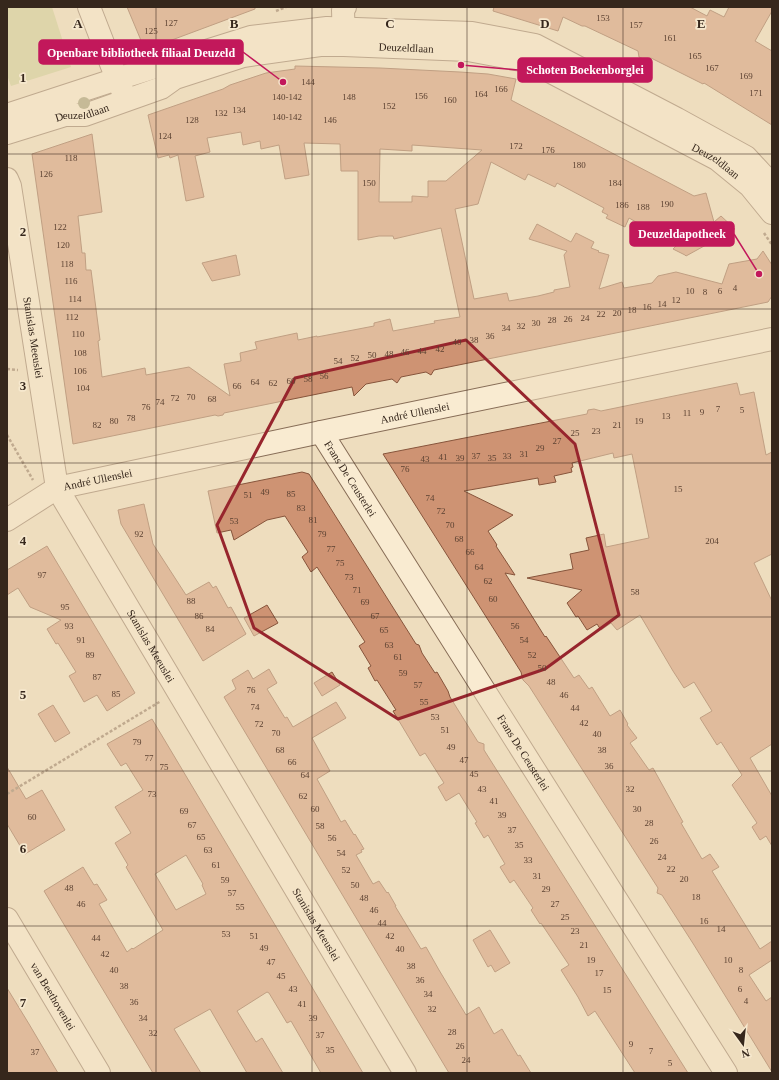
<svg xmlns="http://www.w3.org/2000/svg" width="779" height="1080" viewBox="0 0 779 1080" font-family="'Times New Roman',serif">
	<rect width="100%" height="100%" fill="#eeddbe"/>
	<path fill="#c9cc92" d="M7,7H52L71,67L11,86L7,75Z"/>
	<path fill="#ce9373" stroke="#87553c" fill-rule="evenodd" d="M127,7H255V9L145,50Z
		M494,7H690L707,16L710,10L724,17L729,7H772V11L755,41L772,51V125L704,83L703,84L651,58L646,60L639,57L638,51L585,26H582L563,17L558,31L493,11Z
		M295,66L380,68L460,72L488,74L516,79L511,100L694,196L706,193L714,222L721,216L735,229L686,256L685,255L673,249L677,245L629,218L625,227L606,218L608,215L602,212L604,208L557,183L555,187L528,174L525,180L491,162L478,204L455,209L474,299L507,293L509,301L538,296L554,292V290L570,287L564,255L567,251L529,239L537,224L571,242L576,233L594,242L591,248L599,251L598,252L609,255L599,289L622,282L624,288L652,283L658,276L676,272L722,284L729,264L757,259L763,251L772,265V296L768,302L434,370L431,375L426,372L401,377L397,383L392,379L366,384L354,396L352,387L224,413L223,415L218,416L215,415L73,444L32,154L92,134L102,212L78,216L82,253H85L86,270H91L100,340L98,341L102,377L145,368L146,375L189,367L230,396L224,364L241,361L240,353L257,349L255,342L297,333L298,340L317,336V337L374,326V323L390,319L393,331L435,323L434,321L460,317L441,228L394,239L393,236H379L358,240V171H341L340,144L304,143L309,175L285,179L279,145L261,149L260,141L243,145L241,132L207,138L210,152L195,156L204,197L186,201L178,155L170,158L169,155L158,158L148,115L223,89L230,85L266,73L295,69ZM412,145L482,150L446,181H428V197L412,196V202H379L380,149L412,151Z
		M236,255L240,275L212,281L202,263Z
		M737,383L740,395L754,392L766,455L772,452V554L754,563L772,601V744L750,758L772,796V846L766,836L760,840L752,827L757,823L732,785L742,775L721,742L717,745L700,718L712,711L694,682L684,688L673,671L640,615L617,630L611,623L601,630L597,624L587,630L578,616L576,617L567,603L582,590L527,578L573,569L570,554L589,550L586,538L604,534L606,547L649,538L632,454L614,458L613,453L572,463L573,467L571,468L572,472L554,476L556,482L539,485L538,478L464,491L513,515L488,531L497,545L496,546L515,575L505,573L545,637L546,636L574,678L579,675L589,689L592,687L610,716L620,710L628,724L627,725L637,738L630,743L649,770L653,768L683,822L681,823L702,859L710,854L719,867L712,871L760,949L772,941V960L749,975L766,1001L772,997V1072L694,945L662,895L657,893L658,888L529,686L523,680L521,672L383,454L587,414L588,410L594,409L601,411Z
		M302,472L309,474L416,644L419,645L422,653L435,673L437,672L448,691L450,697L478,742L484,744V750L688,1073H635L595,1011L588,1016L578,997L561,970L569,965L541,923L540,924L531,910L533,908L514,880L510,883L500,867L505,864L488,835L484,838L475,823L477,822L459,793L446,801L438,787L444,783L425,753L420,756L393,711L396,710L377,680L375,681L368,668L371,666L359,646L365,642L317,567L311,572L302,557L308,552L285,516L267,520L234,540L231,530L217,533L208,491Z
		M144,504L153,544L186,595L209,582L213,588L216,586L228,608L231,607L246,634L203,661L121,524L118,510Z
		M47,546L135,693L107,711L97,695L84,702L69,676L76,672L58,643L56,644L47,629L61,620L30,607L18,588L7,595V570Z
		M267,605L278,623L254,636L244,618Z
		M269,669L277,683L267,689L285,718L287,717L293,727L336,702L346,718L312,738L330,771L317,779L341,822L345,820L354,835L355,834L364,849L361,850L362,852L356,855L373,884L379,881L387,893L388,892L396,906H395L421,949L426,947L439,970L466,1015L479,1007L494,1034L502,1029L518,1056L520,1055L531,1073H449L224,697L236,689L232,680L248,670L253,679Z
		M332,672L340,685L322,696L314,683Z
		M53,705L70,733L55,742L38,714Z
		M152,719L275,925L363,1073H321L291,1021L287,1023L269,993L267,992L237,1011L256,1042L262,1038L283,1073H247L210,1009L174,1029L201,1073H153L93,973L44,891L83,867L94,885L97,884L107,900L99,904L127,952L132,948L133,949L163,930L126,867L128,865L115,843L131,833L115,807L143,790L126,763L121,766L107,744ZM186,855L203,884L202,885L206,894L176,910L155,874Z
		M7,767L26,799L42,790L65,830L25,854L7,824Z
		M490,930L510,963L495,972L491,965L488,967L473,940Z
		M7,988L29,1024L58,1073H7Z"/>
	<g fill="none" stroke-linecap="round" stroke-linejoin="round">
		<g stroke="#876d57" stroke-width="24">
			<g id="minor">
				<path d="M89,7L117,79L123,92"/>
				<path d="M344,43L343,10L345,7"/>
				<path d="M7,115L117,79L251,37L327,28L472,33L535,45L677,119L746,157L772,185"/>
				<path id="s1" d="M7,133L65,115H85L161,88L175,78L243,56L320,45H344L468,50L532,62L717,159L750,186L772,213"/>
				<path id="s2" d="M7,179L10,186L57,488L405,1073"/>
				<path id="s3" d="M321,432L726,1073"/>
				<path id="s4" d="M7,520L57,488L321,432L772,339"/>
				<path id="s5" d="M7,919L99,1073"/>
			</g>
		</g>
		<path stroke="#876d57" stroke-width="2.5" stroke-dasharray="3 2" stroke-linecap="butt" d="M276,11L286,7
			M764,233L772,245
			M7,369L18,370
			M7,435L33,480
			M7,794L161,701"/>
		<use href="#minor" stroke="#f9ebd1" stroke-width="22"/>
	</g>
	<circle fill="#949168" cx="84" cy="103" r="6"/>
	<path d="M0 0H779V1080H0ZM466,340L575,444L619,615L545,669L398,719L254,628L217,525L295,378Z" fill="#eeddbe" fill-opacity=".55" fill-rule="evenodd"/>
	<path fill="none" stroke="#97252d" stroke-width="3" stroke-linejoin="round" d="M466,340L575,444L619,615L545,669L398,719L254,628L217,525L295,378Z"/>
	<path fill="none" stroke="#36271c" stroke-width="1" stroke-opacity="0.55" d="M156,7V1073M312,7V1073M467,7V1073M623,7V1073M7,154H772M7,309H772M7,463H772M7,617H772M7,771H772M7,926H772"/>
	<g text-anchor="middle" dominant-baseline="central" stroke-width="3.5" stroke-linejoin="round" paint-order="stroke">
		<g font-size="9" fill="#5c4232">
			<text x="603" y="18">153</text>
			<text x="171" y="23">127</text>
			<text x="636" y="25">157</text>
			<text x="151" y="31">125</text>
			<text x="670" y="38">161</text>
			<text x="695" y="56">165</text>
			<text x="712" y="68">167</text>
			<text x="746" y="76">169</text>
			<text x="308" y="82">144</text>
			<text x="501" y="89">166</text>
			<text x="756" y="93">171</text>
			<text x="481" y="94">164</text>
			<text x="421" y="96">156</text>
			<text x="287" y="97">140-142</text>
			<text x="349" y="97">148</text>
			<text x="450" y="100">160</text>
			<text x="389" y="106">152</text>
			<text x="239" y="110">134</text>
			<text x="221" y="113">132</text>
			<text x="287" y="117">140-142</text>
			<text x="192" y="120">128</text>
			<text x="330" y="120">146</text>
			<text x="165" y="136">124</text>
			<text x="516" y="146">172</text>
			<text x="548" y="150">176</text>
			<text x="71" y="158">118</text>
			<text x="579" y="165">180</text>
			<text x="46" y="174">126</text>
			<text x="369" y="183">150</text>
			<text x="615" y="183">184</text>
			<text x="667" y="204">190</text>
			<text x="622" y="205">186</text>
			<text x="643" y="207">188</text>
			<text x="60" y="227">122</text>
			<text x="63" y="245">120</text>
			<text x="67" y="264">118</text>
			<text x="71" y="281">116</text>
			<text x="735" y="288">4</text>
			<text x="690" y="291">10</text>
			<text x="720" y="291">6</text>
			<text x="705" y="292">8</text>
			<text x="75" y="299">114</text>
			<text x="676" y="300">12</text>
			<text x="662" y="304">14</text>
			<text x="647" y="307">16</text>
			<text x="632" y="310">18</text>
			<text x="617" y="313">20</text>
			<text x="601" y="314">22</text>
			<text x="72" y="317">112</text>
			<text x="585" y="318">24</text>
			<text x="568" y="319">26</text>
			<text x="552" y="320">28</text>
			<text x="536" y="323">30</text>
			<text x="521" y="326">32</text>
			<text x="506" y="328">34</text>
			<text x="78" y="334">110</text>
			<text x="490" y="336">36</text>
			<text x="474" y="340">38</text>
			<text x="457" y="342">40</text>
			<text x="440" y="349">42</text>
			<text x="422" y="351">44</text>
			<text x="405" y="352">46</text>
			<text x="80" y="353">108</text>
			<text x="389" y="354">48</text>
			<text x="372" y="355">50</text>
			<text x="355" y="358">52</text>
			<text x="338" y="361">54</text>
			<text x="80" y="371">106</text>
			<text x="324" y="376">56</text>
			<text x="308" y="379">58</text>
			<text x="291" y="381">60</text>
			<text x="255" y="382">64</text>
			<text x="273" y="383">62</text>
			<text x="237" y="386">66</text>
			<text x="83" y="388">104</text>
			<text x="191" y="397">70</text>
			<text x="175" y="398">72</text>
			<text x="212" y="399">68</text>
			<text x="160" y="402">74</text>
			<text x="146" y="407">76</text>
			<text x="718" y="409">7</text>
			<text x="742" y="410">5</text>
			<text x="702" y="412">9</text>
			<text x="687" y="413">11</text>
			<text x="666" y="416">13</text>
			<text x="131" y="418">78</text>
			<text x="114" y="421">80</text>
			<text x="639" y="421">19</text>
			<text x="97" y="425">82</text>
			<text x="617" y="425">21</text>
			<text x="596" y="431">23</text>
			<text x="575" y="433">25</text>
			<text x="557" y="441">27</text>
			<text x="540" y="448">29</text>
			<text x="524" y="454">31</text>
			<text x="476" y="456">37</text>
			<text x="507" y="456">33</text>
			<text x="443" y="457">41</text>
			<text x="460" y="458">39</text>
			<text x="492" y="458">35</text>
			<text x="425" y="459">43</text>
			<text x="405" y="469">76</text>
			<text x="678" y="489">15</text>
			<text x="265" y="492">49</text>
			<text x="291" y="494">85</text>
			<text x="248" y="495">51</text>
			<text x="430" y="498">74</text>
			<text x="301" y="508">83</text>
			<text x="441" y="511">72</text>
			<text x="313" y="520">81</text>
			<text x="234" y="521">53</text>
			<text x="450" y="525">70</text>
			<text x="139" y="534">92</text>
			<text x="322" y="534">79</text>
			<text x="459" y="539">68</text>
			<text x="712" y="541">204</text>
			<text x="331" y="549">77</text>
			<text x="470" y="552">66</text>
			<text x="340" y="563">75</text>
			<text x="479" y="567">64</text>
			<text x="42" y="575">97</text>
			<text x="349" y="577">73</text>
			<text x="488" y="581">62</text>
			<text x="357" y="590">71</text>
			<text x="635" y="592">58</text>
			<text x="493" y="599">60</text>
			<text x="191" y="601">88</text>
			<text x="365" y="602">69</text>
			<text x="65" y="607">95</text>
			<text x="199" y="616">86</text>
			<text x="375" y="616">67</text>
			<text x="69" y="626">93</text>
			<text x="515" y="626">56</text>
			<text x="210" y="629">84</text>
			<text x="384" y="630">65</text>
			<text x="81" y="640">91</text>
			<text x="524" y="640">54</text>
			<text x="389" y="645">63</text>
			<text x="90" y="655">89</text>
			<text x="532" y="655">52</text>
			<text x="398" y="657">61</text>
			<text x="542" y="668">50</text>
			<text x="403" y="673">59</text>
			<text x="97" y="677">87</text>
			<text x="551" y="682">48</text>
			<text x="418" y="685">57</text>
			<text x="251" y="690">76</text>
			<text x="116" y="694">85</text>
			<text x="564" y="695">46</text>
			<text x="424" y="702">55</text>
			<text x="255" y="707">74</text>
			<text x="575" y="708">44</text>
			<text x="435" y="717">53</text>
			<text x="584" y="723">42</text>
			<text x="259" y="724">72</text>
			<text x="445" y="730">51</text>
			<text x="276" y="733">70</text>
			<text x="597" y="734">40</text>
			<text x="137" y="742">79</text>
			<text x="451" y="747">49</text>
			<text x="280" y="750">68</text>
			<text x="602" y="750">38</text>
			<text x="149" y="758">77</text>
			<text x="464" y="760">47</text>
			<text x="292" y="762">66</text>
			<text x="609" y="766">36</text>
			<text x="164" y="767">75</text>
			<text x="474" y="774">45</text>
			<text x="305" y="775">64</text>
			<text x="482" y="789">43</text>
			<text x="630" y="789">32</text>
			<text x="152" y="794">73</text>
			<text x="303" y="796">62</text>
			<text x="494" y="801">41</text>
			<text x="315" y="809">60</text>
			<text x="637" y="809">30</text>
			<text x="184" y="811">69</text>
			<text x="502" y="815">39</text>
			<text x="32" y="817">60</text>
			<text x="649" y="823">28</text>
			<text x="192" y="825">67</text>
			<text x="320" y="826">58</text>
			<text x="512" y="830">37</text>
			<text x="201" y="837">65</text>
			<text x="332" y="838">56</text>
			<text x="654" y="841">26</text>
			<text x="519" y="845">35</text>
			<text x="208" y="850">63</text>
			<text x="341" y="853">54</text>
			<text x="662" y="857">24</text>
			<text x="528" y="860">33</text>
			<text x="216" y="865">61</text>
			<text x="671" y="869">22</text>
			<text x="346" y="870">52</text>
			<text x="537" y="876">31</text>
			<text x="684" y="879">20</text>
			<text x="225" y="880">59</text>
			<text x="355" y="885">50</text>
			<text x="69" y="888">48</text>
			<text x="546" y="889">29</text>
			<text x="232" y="893">57</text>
			<text x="696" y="897">18</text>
			<text x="364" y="898">48</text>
			<text x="81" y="904">46</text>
			<text x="555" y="904">27</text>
			<text x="240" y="907">55</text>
			<text x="374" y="910">46</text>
			<text x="565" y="917">25</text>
			<text x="704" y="921">16</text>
			<text x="382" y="923">44</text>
			<text x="721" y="929">14</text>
			<text x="575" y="931">23</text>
			<text x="226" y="934">53</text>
			<text x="254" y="936">51</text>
			<text x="390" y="936">42</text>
			<text x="96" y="938">44</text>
			<text x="584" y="945">21</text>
			<text x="264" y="948">49</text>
			<text x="400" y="949">40</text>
			<text x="105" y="954">42</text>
			<text x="591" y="960">19</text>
			<text x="728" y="960">10</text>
			<text x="271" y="962">47</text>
			<text x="411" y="966">38</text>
			<text x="114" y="970">40</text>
			<text x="741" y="970">8</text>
			<text x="599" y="973">17</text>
			<text x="281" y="976">45</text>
			<text x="420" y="980">36</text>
			<text x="124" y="986">38</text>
			<text x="293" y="989">43</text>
			<text x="740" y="989">6</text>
			<text x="607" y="990">15</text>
			<text x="428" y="994">34</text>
			<text x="746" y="1001">4</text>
			<text x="134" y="1002">36</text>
			<text x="302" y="1004">41</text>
			<text x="432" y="1009">32</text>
			<text x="143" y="1018">34</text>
			<text x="313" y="1018">39</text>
			<text x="452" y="1032">28</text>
			<text x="153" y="1033">32</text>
			<text x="320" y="1035">37</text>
			<text x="631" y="1044">9</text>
			<text x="460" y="1046">26</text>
			<text x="330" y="1050">35</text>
			<text x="651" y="1051">7</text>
			<text x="35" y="1052">37</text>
			<text x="466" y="1060">24</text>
			<text x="670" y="1063">5</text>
		</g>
		<g font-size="11" fill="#36271c" stroke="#f6e8ce">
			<text stroke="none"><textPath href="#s1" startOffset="414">Deuzeldlaan</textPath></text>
			<text stroke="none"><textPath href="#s1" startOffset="78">Deuzeldlaan</textPath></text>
			<text stroke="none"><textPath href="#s1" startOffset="750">Deuzeldlaan</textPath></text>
			<text stroke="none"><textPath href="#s2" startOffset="161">Stanislas Meeuslei</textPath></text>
			<text stroke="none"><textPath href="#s4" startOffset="425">André Ullenslei</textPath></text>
			<text stroke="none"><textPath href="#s3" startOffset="55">Frans De Ceusterlei</textPath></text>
			<text stroke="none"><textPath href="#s4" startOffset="101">André Ullenslei</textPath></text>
			<text stroke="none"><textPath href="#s2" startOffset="497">Stanislas Meeuslei</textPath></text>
			<text stroke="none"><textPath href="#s3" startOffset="379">Frans De Ceusterlei</textPath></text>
			<text stroke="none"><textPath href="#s2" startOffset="821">Stanislas Meeuslei</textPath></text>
			<text stroke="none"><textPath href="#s5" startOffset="90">van Beethovenlei</textPath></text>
		</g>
	</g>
	<g font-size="13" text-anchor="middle" font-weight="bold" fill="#36271c" stroke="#f6e8ce" stroke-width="3.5" stroke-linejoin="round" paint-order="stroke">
		<text x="78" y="28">A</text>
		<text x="234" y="28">B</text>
		<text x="390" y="28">C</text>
		<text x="545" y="28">D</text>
		<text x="701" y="28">E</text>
		<text x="23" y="82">1</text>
		<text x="23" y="236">2</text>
		<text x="23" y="390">3</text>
		<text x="23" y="545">4</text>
		<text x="23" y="699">5</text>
		<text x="23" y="853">6</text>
		<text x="23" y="1007">7</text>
	</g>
	<path fill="none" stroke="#c2185b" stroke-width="1.5" d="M283 82L243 52M461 65L518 70M759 274L734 234"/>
	<g fill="#c2185b" stroke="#f6e8ce" stroke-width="1.5">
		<circle cx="283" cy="82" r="4"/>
		<circle cx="461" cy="65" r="4"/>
		<circle cx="759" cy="274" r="4"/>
	</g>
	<g fill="#c2185b" stroke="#c2185b" stroke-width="1.5">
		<rect x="39" y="40" width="204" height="24" rx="4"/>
		<rect x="518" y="58" width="134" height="24" rx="4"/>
		<rect x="630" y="222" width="104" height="24" rx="4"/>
	</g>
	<g font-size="12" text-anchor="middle" font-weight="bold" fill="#fff">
		<text x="141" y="57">Openbare bibliotheek filiaal Deuzeld</text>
		<text x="585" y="74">Schoten Boekenborglei</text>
		<text x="682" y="238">Deuzeldapotheek</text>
	</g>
	<rect width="779" height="1080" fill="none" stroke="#36271c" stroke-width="16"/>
	<g transform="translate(743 1044) rotate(165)" stroke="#f6e8ce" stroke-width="3" paint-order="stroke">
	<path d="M0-3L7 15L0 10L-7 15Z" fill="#36271c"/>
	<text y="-6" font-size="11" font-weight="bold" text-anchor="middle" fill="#36271c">N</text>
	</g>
</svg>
